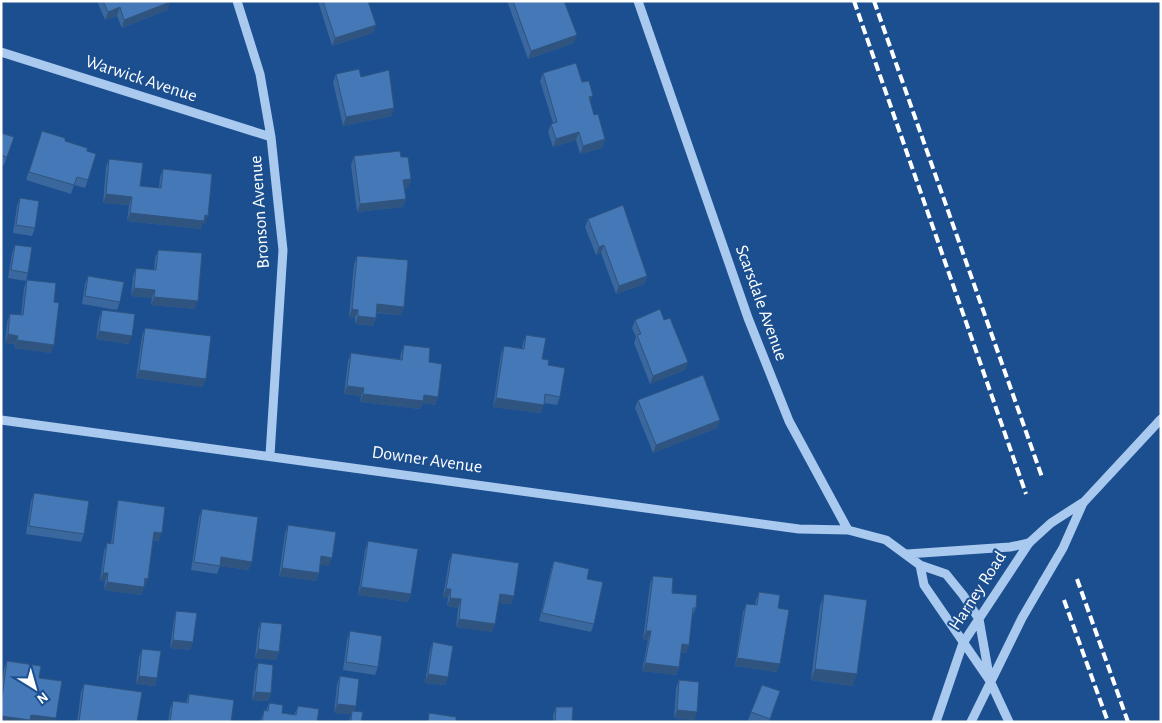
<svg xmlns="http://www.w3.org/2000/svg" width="1162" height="723" viewBox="0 0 1162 723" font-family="'Alegreya Sans',sans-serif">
	<rect width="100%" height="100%" fill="#1b4f8f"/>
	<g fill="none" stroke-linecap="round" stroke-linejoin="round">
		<path stroke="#a9c9ee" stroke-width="9" d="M237,1L260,74L271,137L283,250L270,455
			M638,1L748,318L789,421L848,530
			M1,52L271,137
			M1,420L799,529L848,530L886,540L920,565L946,574L963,595L979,619L990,681
			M1083,503L1161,419
			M907,554L1010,547L1029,543
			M920,565L924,585L990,681L1009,722
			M936,722L963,643L1029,543
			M971,722L1022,618L1043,582"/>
		<path stroke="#fff" stroke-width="4" stroke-dasharray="9 4" stroke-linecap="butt" d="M854,1L1026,494
			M874,1L1042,477
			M1077,579L1128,722
			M1064,600L1108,722"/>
		<path stroke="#a9c9ee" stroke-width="9" d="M1029,543L1051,523L1082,503
			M1043,582L1063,548L1083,503"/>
	</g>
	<path fill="#3a679d" d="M97,1H170L167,10L122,28L117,16L105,20Z
		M318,1H368L376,25L373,33L332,46Z
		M507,1H564L574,43L528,59Z
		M543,73L582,82L594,115L605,139L602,148L580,154L576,140L553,147L548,132L551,124L553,123L540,81Z
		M336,74L361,77L392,116L343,126L333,82Z
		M42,131L87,151L88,180L85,188L74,185L71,194L26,180Z
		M1,133L14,137L4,165L1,164Z
		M354,156L401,157L411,179L408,187L404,188L406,199L403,207L357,212L351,165Z
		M109,159L140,186L159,188L160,177L163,169L205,224H202L201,229L127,221L129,205L103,203L106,167Z
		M20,198L35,228L32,236L13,233L17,206Z
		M588,219L647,276L644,284L616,294L601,253L596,255L585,227Z
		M15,245L28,273L26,281L8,278L12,253Z
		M158,250L195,309L151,305L152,298L131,296L133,276L136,268L154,270L155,258Z
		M357,256L404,307L401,315L376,313V318L373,326L355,324V318L349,317L354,264Z
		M88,276L120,302L117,310L82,304L85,284Z
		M27,280L54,302L51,353L14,348L15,344L5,343L7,322L10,314L21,315L24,288Z
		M102,310L129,344L96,339L99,318Z
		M635,320H664L688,362L685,370L650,384L634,343L636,337L632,328Z
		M145,328L203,387L136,378L142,336Z
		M526,335L542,359L548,365L560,397L557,405L544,403L541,413L493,407L501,354L504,346L522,348L523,343Z
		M404,345L429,362L438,397L435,405L423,403L420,409L360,402L361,396L344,394L348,361L351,353L400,359L401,353Z
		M638,400L720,420L717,428L653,453L635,408Z
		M34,493L84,534L81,542L26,534L31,501Z
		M118,500L159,541L153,540L145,587H144L141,595L104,590L105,581H100L104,551L107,543H111L116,509Z
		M202,509L249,570L220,566L217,574L191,570L199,517Z
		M288,525L329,566L320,564L319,573L316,581L279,576L285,533Z
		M368,541L408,602L358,595L365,550Z
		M452,553L514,596L511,604L499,603L495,624L492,632L456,627L458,608L447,606L448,598L443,597L449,561Z
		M554,561L587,579L594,624L591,632L539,621L551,569Z
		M653,576L672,593L696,608L692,616L689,645L686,653H681L679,667L676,675L642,671L648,640L643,639L650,584Z
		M759,592L778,608L777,672L735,666L743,612L746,604L755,605L756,600Z
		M824,594L853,686L811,680L820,606Z
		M176,611L193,642L190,650L170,648L174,619Z
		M261,622L279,652L276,660L255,658L258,630Z
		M350,631L378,667L375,675L343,670L347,640Z
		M433,642L448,677L445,685L425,683L430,651Z
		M142,649L157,678L155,686L136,684L139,657Z
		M7,661L39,678L1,722V690L4,669Z
		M258,663L271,693L268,701L252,700L255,672Z
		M340,676L356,706L354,711L361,722H363H349L351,714L334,713L337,684Z
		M679,680L694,720L674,718L676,688Z
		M84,684L137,722H77L81,692Z
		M762,685L780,691L769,722H753L748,720Z
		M189,694L231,722H168L170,709L173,701L186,702Z
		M269,703L282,713L294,715L298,706L317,722H260L264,710H266Z
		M556,707L572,722H553V715Z"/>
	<path fill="#305480" d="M170,2L167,10L122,28L124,20Z
		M120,7L117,16L105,20L108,12Z
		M376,25L373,33L332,46L335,38Z
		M577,35L574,43L528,59L531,51Z
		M593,96L590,104L589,97Z
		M394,108L392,116L343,126L346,117Z
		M579,132L576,140L553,147L556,139Z
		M605,139L602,148L580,154L583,146Z
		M411,179L408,187L400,189L403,180Z
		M106,194L132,197L129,205L103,203Z
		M406,199L403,207L357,212L360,204Z
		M130,213L205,215L208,216L205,224H202L201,229L127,221Z
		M604,245L601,253L596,255L599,247Z
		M647,276L644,284L616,294L619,286Z
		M134,288L155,290L152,298L131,296Z
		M154,297L198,301L195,309L151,305Z
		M377,304L404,307L401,315L374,312Z
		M352,309L358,310L355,318L349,317Z
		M358,316L376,318L373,326L355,324Z
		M99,331L132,336L129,344L96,339Z
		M8,334L18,336L15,344L5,343Z
		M17,340L54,345L51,353L14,348Z
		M688,362L685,370L650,384L653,376Z
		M139,370L206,379L203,387L136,378Z
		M347,386L364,388L361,396L344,394Z
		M363,394L424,395L438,397L435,405L423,403L420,409L360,402Z
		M496,398L544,405L541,413L493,407Z
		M720,420L717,428L653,453L656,445Z
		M154,532L162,533L159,541L151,540Z
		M321,556L332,558L329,566L318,564Z
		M221,557L252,562L249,570L218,566Z
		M282,568L319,573L316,581L279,576Z
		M103,573H108L105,581H100Z
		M145,578L148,579L145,587H142Z
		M107,582L144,587L141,595L104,590Z
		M361,587L411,594L408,602L358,595Z
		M446,589H451L448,598L443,597Z
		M500,594L514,596L511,604L497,603Z
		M450,598L461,599L458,608L447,606Z
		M459,619L495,624L492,632L456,627Z
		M646,631H651L648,640L643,639Z
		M173,640L193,642L190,650L170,648Z
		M682,644L689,645L686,653H679Z
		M258,649L279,652L276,660L255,658Z
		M737,658L780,664L777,672L735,666Z
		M645,663L679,667L676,675L642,671Z
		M815,669L857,674L853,686L811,680Z
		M428,674L448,677L445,685L425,683Z
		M139,676L157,678L155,686L136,684Z
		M255,692L271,693L268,701L252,700Z
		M337,704L356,706L353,714L352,711L351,714L334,713Z
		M677,710L697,712L694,720L674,718Z
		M31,715L56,718L55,722H1V716Z"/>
	<path fill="#4478b7" stroke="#305480" d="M103,1H170V2L124,20L120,7L108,12Z
		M323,1H368L376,25L335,38Z
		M513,1H564L577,35L531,51Z
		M576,63L582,82L589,81L593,96L589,97L594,115L598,114L605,139L583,146L579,132L556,139L551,124L557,122L543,73Z
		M359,69L361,77L389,70L394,108L346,117L336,74Z
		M42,131L65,138V141L87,148V151L96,154L88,180L77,177L74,185L29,172Z
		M1,133L14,137L7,157L1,155Z
		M400,151L401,157H408L411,179L403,180L406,199L360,204L354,156Z
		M109,159L143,163L140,186L161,188L163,169L212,174L208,216L205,215L204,221L130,213L132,197L106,194Z
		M20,198L39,201L35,228L16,225Z
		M623,205L647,276L619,286L604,245L599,247L588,219Z
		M15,245L32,247L28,273L11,270Z
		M158,250L202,253L198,301L154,297L155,290L134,288L136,268L156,270Z
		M357,256L408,260L404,307L377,304L376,318L358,316V310L352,309Z
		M88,276L124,282L120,302L85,296Z
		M27,280L56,283L54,302L59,303L54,345L17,340L18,336L8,334L10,314L23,315Z
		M660,309L664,320L670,318L688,362L653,376L637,335L641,334L635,320Z
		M102,310L135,314L132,336L99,331Z
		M145,328L211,336L206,379L139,370Z
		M526,335L546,338L542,359L549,360L548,365L565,368L560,397L545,394L544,405L496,398L504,346L524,349Z
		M404,345L430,348L429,362L442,364L438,397L424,395L423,401L363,394L364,388L347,386L351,353L402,360Z
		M703,375L720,420L656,445L638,400Z
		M34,493L89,501L84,534L29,526Z
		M118,500L165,507L162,533L154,532L148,579L145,578L144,587L107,582L108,573H103L107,543L113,544Z
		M202,509L258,517L252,562L221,557L220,566L194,562Z
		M288,525L336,532L332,558L321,556L319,573L282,568Z
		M368,541L418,549L411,594L361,587Z
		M452,553L519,563L514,596L500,594L495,624L459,619L461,599L450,598L451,589H446Z
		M554,561L589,569L587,579L603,582L594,624L542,613Z
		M653,576L673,578L672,593L697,595L696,608H693L689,645L682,644L679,667L645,663L651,631H646Z
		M759,592L780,595L778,608L789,610L780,664L737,658L746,604L757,605Z
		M824,594L867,600L857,674L815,669Z
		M176,611L197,613L193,642L173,640Z
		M261,622L282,624L279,652L258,649Z
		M350,631L382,636L378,667L346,662Z
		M433,642L453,646L448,677L428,674Z
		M142,649L161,651L157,678L139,676Z
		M7,661L41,666L39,678L62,681L56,718L31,715L30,720L1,716V704Z
		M258,663L273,665L271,693L255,692Z
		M340,676L359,679L356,706L337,704Z
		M679,680L699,682L697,712L677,710Z
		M84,684L142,692L137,722H79Z
		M762,685L780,691L770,719L751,712Z
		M189,694L234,700L231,722H170L173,701L188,703Z
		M269,703L283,705L282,713L296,715L298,706L319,709L317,722H262L264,710L268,711Z
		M556,707H573L572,722H555Z
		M352,711L363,712L361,722H363H351Z
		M429,713L456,717V722H428Z"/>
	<g text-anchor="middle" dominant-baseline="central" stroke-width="4" stroke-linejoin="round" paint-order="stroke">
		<g font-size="18" fill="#fff" stroke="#1b4f8f">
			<text transform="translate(141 79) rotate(18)">Warwick Avenue</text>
			<text transform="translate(260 212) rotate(-94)">Bronson Avenue</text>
			<text transform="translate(761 303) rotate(70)">Scarsdale Avenue</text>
			<text transform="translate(427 460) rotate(8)">Downer Avenue</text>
			<text transform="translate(978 591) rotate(-57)">Harney Road</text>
		</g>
	</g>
	<rect width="1162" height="723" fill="none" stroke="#ffffff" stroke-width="5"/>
	<g transform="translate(35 688) rotate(143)" stroke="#1b4f8f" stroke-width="4" paint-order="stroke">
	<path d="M0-4L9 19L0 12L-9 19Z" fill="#ffffff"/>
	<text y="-8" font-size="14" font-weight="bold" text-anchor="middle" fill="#ffffff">N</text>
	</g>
</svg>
